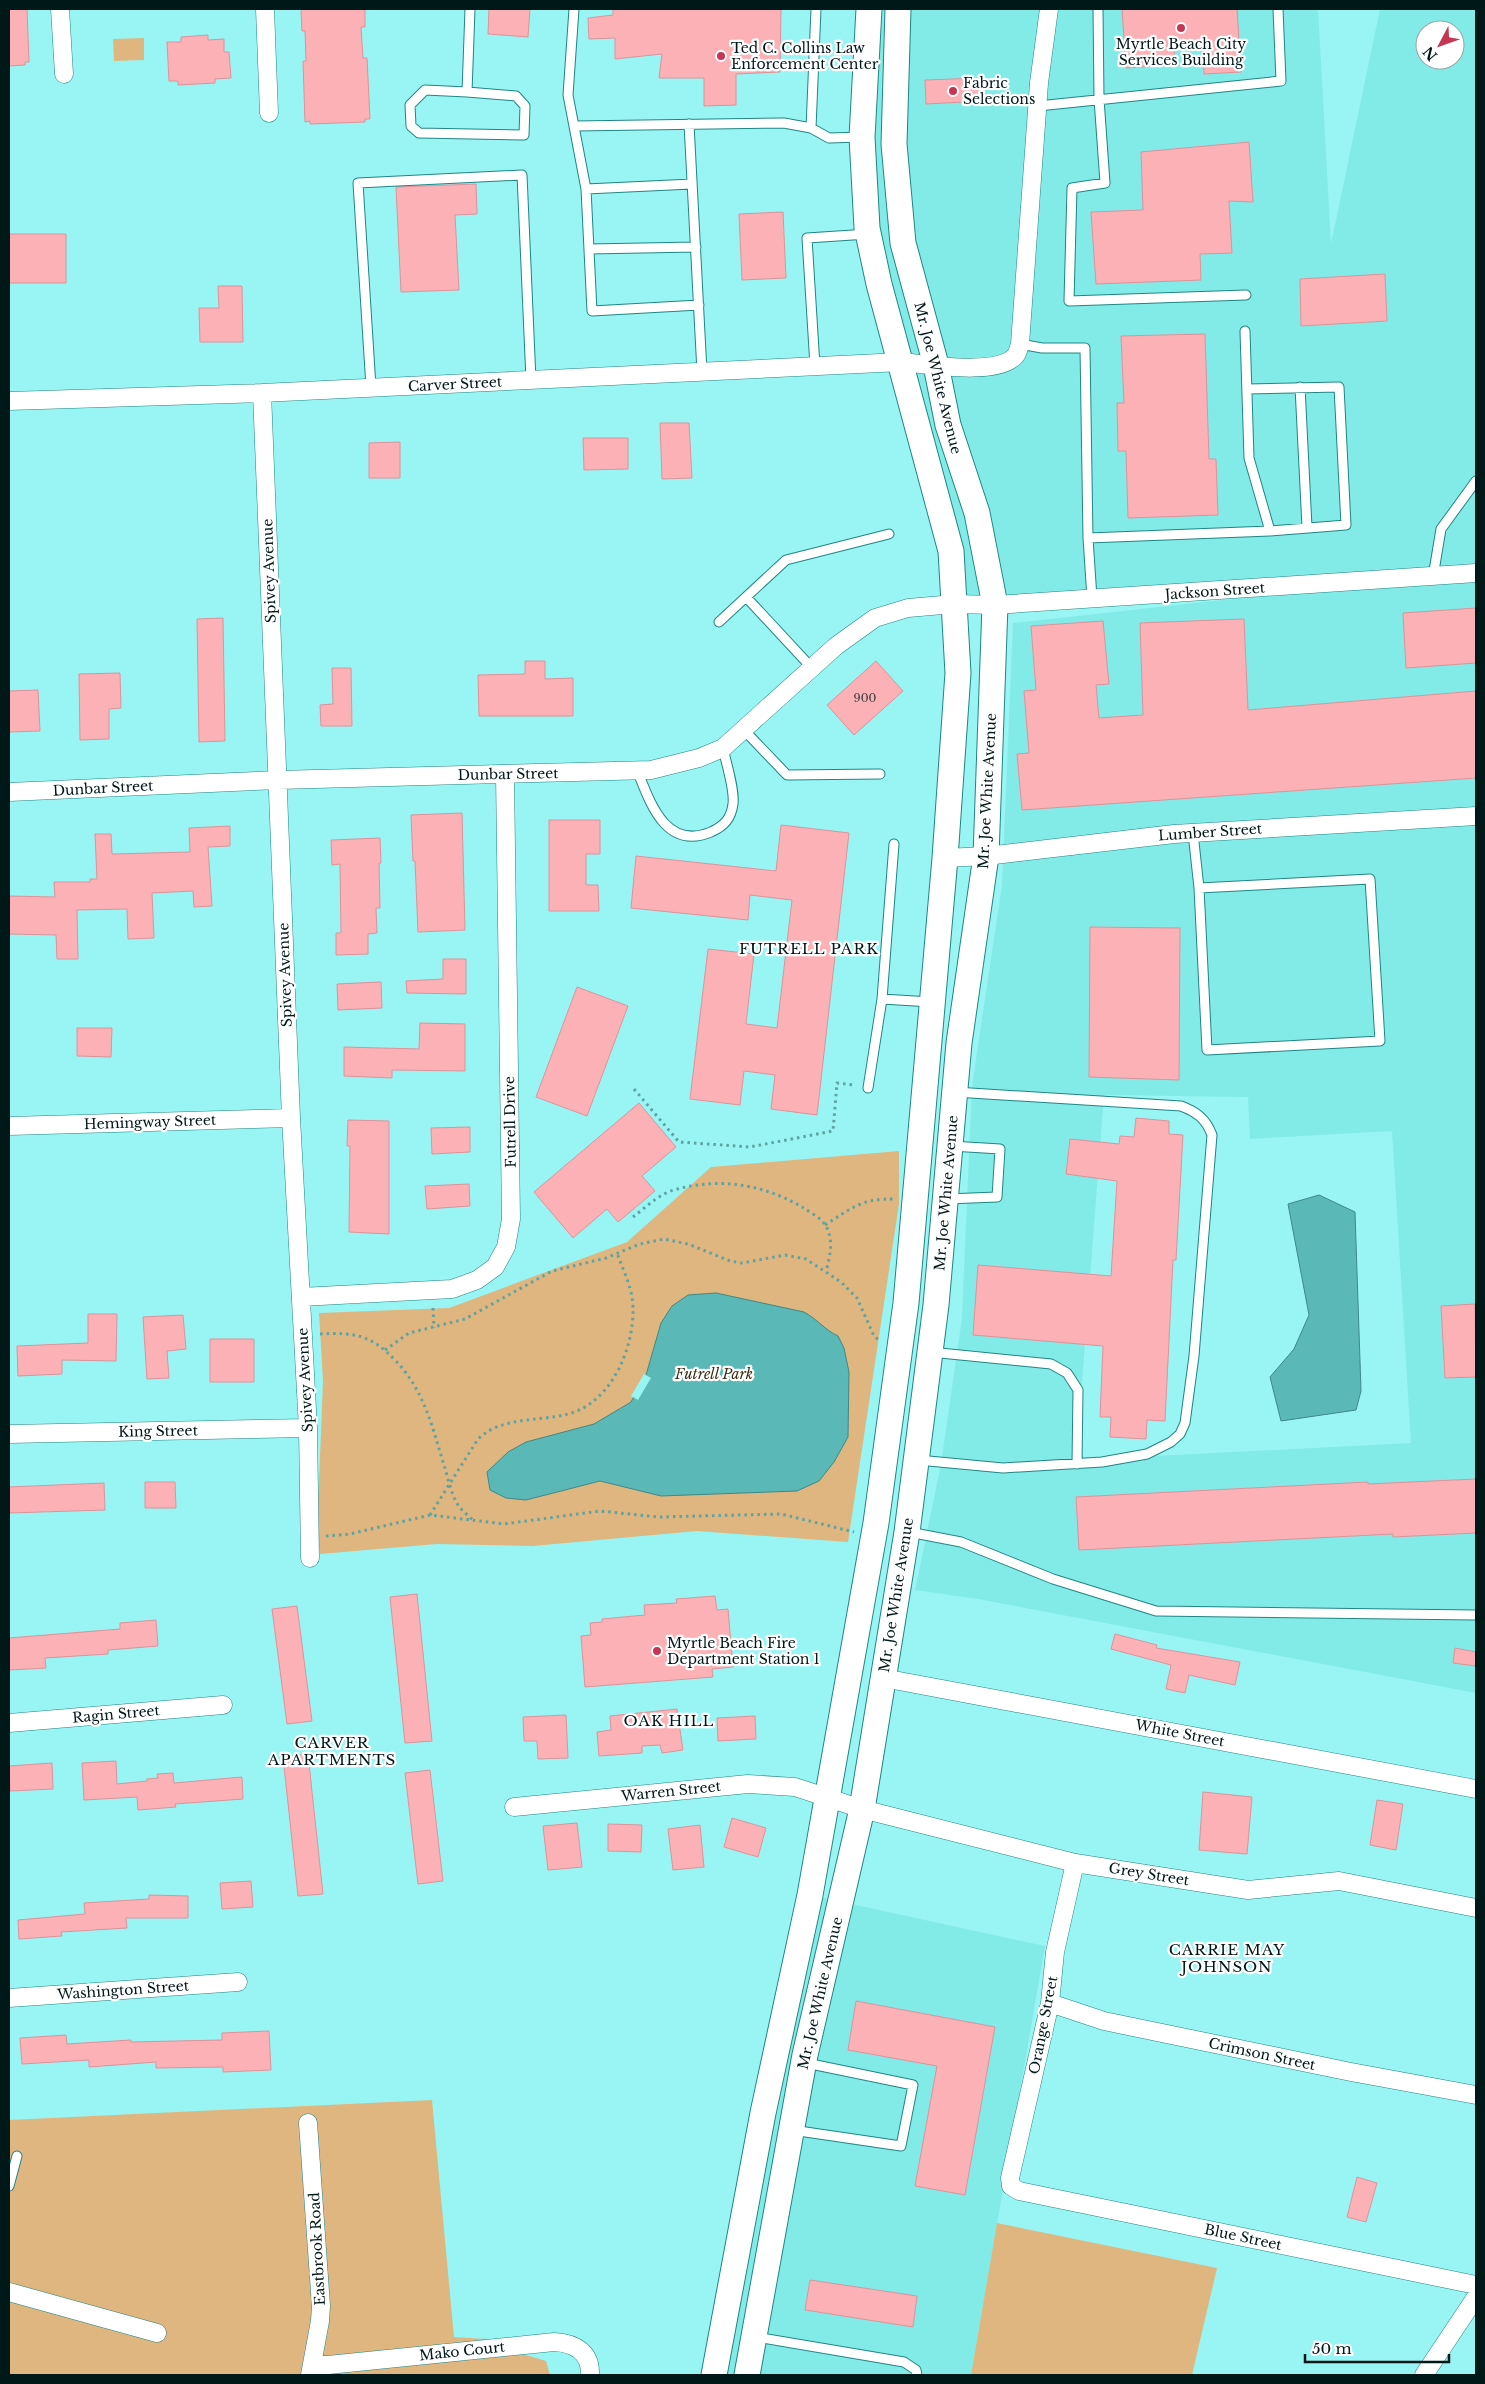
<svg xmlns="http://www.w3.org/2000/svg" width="1485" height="2384" viewBox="0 0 1485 2384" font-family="'Libre Baskerville',serif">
	<rect width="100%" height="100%" fill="#99f5f3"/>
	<path fill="#82ebe8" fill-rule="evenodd" d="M869,9H1318L1331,244L1380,9H1476V1693L978,1599L915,1590L941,1464L962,1318L972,1086L1002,885L1013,623L1414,579L954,604L901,362L862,137ZM1425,30H1455V60H1425ZM1104,1095L1248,1097L1250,1139L1392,1131L1411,1443L1076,1460Z
		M810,1895L1045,1946L971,2375H714Z"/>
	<path fill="#dfb680" d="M144,38V60L114,61L113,39Z
		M899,1151V1204L848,1542L697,1531L533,1546L437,1544L320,1554L317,1532L323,1381L319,1313L449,1308L627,1242L711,1167Z
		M432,2100L454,2337L486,2339L490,2344L546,2361L550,2375H9V2120Z
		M997,2223L1217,2268L1192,2375H971Z"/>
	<path fill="#5ab8b6" stroke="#3f8887" d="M1319,1195L1355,1212L1361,1391L1356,1410L1281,1421L1270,1377L1294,1349L1309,1315L1288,1204Z
		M716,1293L804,1312C817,1319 825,1330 838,1336L844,1348L849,1372L848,1437L834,1462L819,1481L797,1491L661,1496L600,1481L526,1500L506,1498L490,1490L487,1472L508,1452L526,1442L594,1424L631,1402L646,1375L661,1323L672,1306L688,1295Z"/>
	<path fill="#99f5f3" d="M644,1374L651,1378L638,1400L631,1396Z"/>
	<path fill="#fcb1b7" stroke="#dc939a" d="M9,9H27L29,62H25V65L9,66Z
		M303,9H365V27H361L363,58H367L370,119H365V122L310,124V121L305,122L303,61H306L305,31H302L301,11Z
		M489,9H530L528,37L488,34Z
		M613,9H781L780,72L736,74V105L704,106V78H659L662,54L615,59V38L589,39L588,18L613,15Z
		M1122,9H1237L1241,72L1204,74L1203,47L1174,48L1175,65L1126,68Z
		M208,35V40L224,39V52H229L231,78L215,79V83L178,85V81H169L167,42H181V37Z
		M981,78L982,101L926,104L925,80Z
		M1249,142L1253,202L1229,201L1232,253L1200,254L1201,280L1096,284L1091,212L1143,210L1141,152Z
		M476,184L477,214L455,215L459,290L401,292L396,187Z
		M783,212L786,278L742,280L739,214Z
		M9,234H66V283H9Z
		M1385,274L1387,321L1301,326L1300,279Z
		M218,286H242L243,342H200L199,308H219Z
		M1205,334L1209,459H1216L1218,515L1128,518L1126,451H1118L1117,403H1124L1121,336Z
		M660,423H689L692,478L662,479Z
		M583,438H628V469L584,470Z
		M400,442V478H369V443Z
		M1476,608V663L1406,668L1403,613Z
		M223,618L225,741L199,742L197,619Z
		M1244,619L1248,710L1476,691V778L1022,810L1017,754L1029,753L1024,691L1036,690L1031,626L1103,621L1109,684L1096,685L1099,718L1143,715L1140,623Z
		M525,661H545V679L573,678V716H479L478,675L525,674Z
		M876,661L903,691L854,735L827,705Z
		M332,668H351L352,726H321L320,705L333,704Z
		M120,673L121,708L109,709V739L80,740L79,674Z
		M38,690L40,731L9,732V691Z
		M462,813L465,930L418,932L415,861H413L411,815Z
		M549,820H600V854H586V885H598L599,911H549Z
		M781,825L849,833L817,1115L771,1109L775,1075L744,1071L740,1105L690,1099L708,949L754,954L746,1024L777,1028L792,900L750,895L748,920L631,908L636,856L776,871Z
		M230,826V846L208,847L212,906L194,907L193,891L152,893L154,938L128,939L127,909L77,910L78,959H57L56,935L9,934V896L55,897L54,882H90V879H97L95,834H111L112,854L190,852L189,828Z
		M380,838L381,863H379L380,908H376L377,933L368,934V954L336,955V933H341L340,864L332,865L331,840Z
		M1090,927L1180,928L1179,1080L1089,1077Z
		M443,959H466V994L407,993L406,981L443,979Z
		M381,982L382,1008L338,1010L337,984Z
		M577,987L628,1006L587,1116L536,1097Z
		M420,1023L465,1024V1071L392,1070V1078L344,1076V1047L419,1049Z
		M77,1028H112L111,1057L77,1056Z
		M639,1103L676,1147L642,1176L655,1191L618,1222L607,1209L573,1238L534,1192Z
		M1136,1118L1169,1121V1134L1183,1135L1176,1260H1173L1165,1421L1147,1420L1146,1439L1110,1437L1111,1417H1100L1103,1346L973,1335L978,1265L1111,1276L1117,1181L1066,1174L1070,1139L1119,1144L1120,1136L1134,1137Z
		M348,1120L389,1121V1234L349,1232L350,1146H347Z
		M470,1127V1152L432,1154L431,1128Z
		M469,1184L470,1206L427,1209L425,1186Z
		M1475,1304L1476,1377L1445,1378L1441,1306Z
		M88,1314H117L116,1361L62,1360V1374L18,1376L17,1346L88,1343Z
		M183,1315L186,1349L167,1351L169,1378L147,1379L143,1317Z
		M210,1339H254V1382H210Z
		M1476,1479V1533L1393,1537V1534L1079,1550L1076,1497L1368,1482V1484Z
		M145,1482H175L176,1508H145Z
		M104,1483L105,1510L9,1513V1487Z
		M417,1594L432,1741L405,1743L390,1597Z
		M715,1596L717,1610L728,1609L733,1667L712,1669L713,1677L585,1687L581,1636L591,1635L590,1623L602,1622V1619L645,1615L644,1605L677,1603L676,1599Z
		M297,1606L312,1721L287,1724L272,1609Z
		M156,1620L158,1646L108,1650V1654L45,1658L46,1668L9,1670V1638L120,1629V1623Z
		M1115,1634L1157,1645L1156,1648L1240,1662L1235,1685L1189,1675L1185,1693L1166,1689L1171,1665L1111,1649Z
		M1455,1648L1476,1652V1666L1453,1663Z
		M677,1709L683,1750L662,1753L660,1745L642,1746V1753L599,1756L597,1732L611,1730L610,1716Z
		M566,1715L568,1758L538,1759L537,1741H524L523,1717Z
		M755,1716L756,1739L718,1741L717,1718Z
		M308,1754L323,1894L298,1896L283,1757Z
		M116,1761L117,1784L147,1781V1779L158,1778L157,1774L173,1773L174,1783L242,1777L243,1799L175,1804L176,1807L138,1810L137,1797L84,1800L82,1763Z
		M52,1763L53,1789L10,1791L9,1766Z
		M430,1770L443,1881L418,1884L405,1773Z
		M1203,1792L1252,1797L1247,1854L1199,1850Z
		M1377,1800L1403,1804L1396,1850L1370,1845Z
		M732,1818L766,1828L758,1857L724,1847Z
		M577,1823L582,1867L548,1870L543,1826Z
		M608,1824L642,1825L641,1852L608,1851Z
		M700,1825L704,1867L673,1870L668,1829Z
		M251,1881L253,1907L222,1909L220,1883Z
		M149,1895L188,1896V1918H126L127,1928L61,1932L62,1936L19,1939L18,1920L85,1914L84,1903L149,1899Z
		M856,2001L995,2027L965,2195L915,2186L937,2066L848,2050Z
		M269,2031L271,2070L223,2072V2067L156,2068V2062L89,2067V2060L22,2064L20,2038L66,2035L67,2044L131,2040V2042L222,2040V2033Z
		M1357,2177L1377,2183L1366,2222L1347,2217Z
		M810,2280L917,2296L913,2327L805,2310Z"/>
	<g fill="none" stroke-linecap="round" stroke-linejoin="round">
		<g stroke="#1f8684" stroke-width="11">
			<path id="lane" d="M574,9L568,95L586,189L592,311L699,305
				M1098,9L1099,99L1105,183L1072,188L1069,301L1246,295
				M467,92L425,90L410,105L411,126L419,133L524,135L525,106L516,96L467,92L470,9
				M1038,106L1281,81L1278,9
				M689,124L702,372
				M575,126L784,123L811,128L829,138L862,137
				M811,128L816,9
				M586,189L692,184
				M589,249L696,247
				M1020,344L1042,348H1085L1088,538L1092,598
				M815,366L807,238L868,234
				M371,387L358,183L522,175L531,380
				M1300,387L1307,527
				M1247,389L1339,387L1346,525L1270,531
				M1088,538L1270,531L1249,458L1245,331
				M1433,577L1441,529L1476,481
				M746,597L786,560L889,534
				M719,622L746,597L811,667
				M744,730L787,775L880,774
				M637,770C650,802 665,851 711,832C724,826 731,819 733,804C735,790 726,763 723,748
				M1193,833L1199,888L1207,1050L1380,1041L1370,879L1199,888
				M894,844L882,999L931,1002
				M868,1088L882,999
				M946,1199L997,1197L1000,1149L951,1146
				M930,1352L1051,1364L1067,1373L1078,1390L1077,1464
				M918,1460L1003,1468L1102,1462L1147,1454L1171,1442L1180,1434L1185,1423L1194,1356L1212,1135C1206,1119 1197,1112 1181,1106L955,1092
				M909,1532L961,1542L1053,1579L1156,1611L1476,1615
				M792,2130L901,2146L913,2085L806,2063
				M9,2186L17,2156
				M756,2337L904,2362L916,2370L917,2375"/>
		</g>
		<g stroke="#1f8684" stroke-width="19">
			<path id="street" d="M60,9L64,74
				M265,9L269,113
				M262,393L291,1118L308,1428L310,1558
				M9,401L262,393L901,362C926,364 999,377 1016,355C1018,352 1019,347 1020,344L1039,83L1049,9
				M9,792L278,780L651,770L699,758L723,748L836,646L875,618L908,608L954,604L995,605L1476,573
				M945,858L986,856L1174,834L1476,816
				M9,1126L291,1118
				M301,1297L452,1289L477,1280L495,1267L506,1247L511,1219L505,775
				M9,1434L308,1428
				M883,1678L1476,1789
				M9,1723L223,1705
				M514,1807L748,1784L795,1787L862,1809L1075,1863L1248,1890L1339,1881L1476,1908
				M1075,1863L1055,1952L1050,2003L1010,2178L1011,2186L1019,2191L1476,2285
				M9,1998L238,1982
				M1050,2003L1104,2021L1351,2072L1476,2095
				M308,2123L321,2306L320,2321L310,2375
				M9,2292L157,2333
				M312,2364L328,2365L554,2342C575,2343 591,2352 590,2375
				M1424,2375L1476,2297"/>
		</g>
		<g stroke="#1f8684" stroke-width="27">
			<path id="secondary" d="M714,2375L763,2113L810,1895L876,1523L906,1303L945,858L958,673L951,551L879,284L867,228L862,137L869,9
				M747,2375L805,2055L862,1809L907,1532L936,1305L959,1043L986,856L995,605L977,513L948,425L936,365L903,243L894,144L898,9"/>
		</g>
		<path stroke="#5fa2a0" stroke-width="3" stroke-dasharray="2.5 4" stroke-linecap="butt" d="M634,1089L679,1142L750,1147L833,1131L837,1083L855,1085
			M633,1217C645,1208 659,1194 674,1190C718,1177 763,1184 802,1207C810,1212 821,1218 826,1226C834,1241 830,1256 826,1271
			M825,1225C852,1208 862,1198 895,1199
			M433,1308L434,1328
			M320,1334C354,1332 371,1335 395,1360C424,1390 432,1426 444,1465C448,1478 451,1494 458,1505C462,1511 469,1516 474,1521
			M385,1350L409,1333L465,1319L552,1271L606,1258L640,1244L664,1239L688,1244L730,1261L742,1263L785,1255L806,1259L841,1282L857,1298L874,1336L880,1341
			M430,1515L478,1439C502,1416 538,1422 568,1414C611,1403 634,1349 633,1308C633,1289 623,1270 617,1253
			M326,1536L350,1534L430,1515L504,1524L600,1511L658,1517L781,1514L854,1532"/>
		<use href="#lane" stroke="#fff" stroke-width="9"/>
		<use href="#street" stroke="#fff" stroke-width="18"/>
		<use href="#secondary" stroke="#fff" stroke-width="25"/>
	</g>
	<g fill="#c63654" stroke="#fff" stroke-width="2">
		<circle cx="1181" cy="28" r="5"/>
		<circle cx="721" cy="56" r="5"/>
		<circle cx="953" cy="91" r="5"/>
		<circle cx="657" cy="1651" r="5"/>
	</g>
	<g text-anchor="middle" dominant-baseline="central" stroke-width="4.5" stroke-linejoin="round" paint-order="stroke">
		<g font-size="11" fill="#3f3e40">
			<text x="865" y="698">900</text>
		</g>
		<g font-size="14" fill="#001818" stroke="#fff" text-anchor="start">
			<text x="1181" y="44" text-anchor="middle">Myrtle Beach City<tspan x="1181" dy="16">Services Building</tspan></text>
			<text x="731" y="48">Ted C. Collins Law<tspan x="731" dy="16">Enforcement Center</tspan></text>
			<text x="963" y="83">Fabric<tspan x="963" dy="16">Selections</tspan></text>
			<text x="667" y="1643">Myrtle Beach Fire<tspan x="667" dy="16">Department Station 1</tspan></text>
		</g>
		<g font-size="14" fill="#001818" stroke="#fff">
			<text transform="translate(938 378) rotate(76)">Mr. Joe White Avenue</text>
			<text transform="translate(455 384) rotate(-3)">Carver Street</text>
			<text transform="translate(269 571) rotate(-92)">Spivey Avenue</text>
			<text transform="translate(1215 591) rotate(-4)">Jackson Street</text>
			<text transform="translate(508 774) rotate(-1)">Dunbar Street</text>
			<text transform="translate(103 788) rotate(-3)">Dunbar Street</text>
			<text transform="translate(987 791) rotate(-87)">Mr. Joe White Avenue</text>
			<text transform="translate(1210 832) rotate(-4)">Lumber Street</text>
			<text transform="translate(285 975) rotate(-92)">Spivey Avenue</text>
			<text transform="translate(150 1122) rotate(-2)">Hemingway Street</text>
			<text transform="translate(510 1122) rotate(-91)">Futrell Drive</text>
			<text transform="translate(946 1193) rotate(-85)">Mr. Joe White Avenue</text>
			<text transform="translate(305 1380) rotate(-93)">Spivey Avenue</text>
			<text transform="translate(158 1431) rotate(-1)">King Street</text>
			<text transform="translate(896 1595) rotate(-81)">Mr. Joe White Avenue</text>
			<text transform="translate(116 1714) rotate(-5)">Ragin Street</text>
			<text transform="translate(1180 1733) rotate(11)">White Street</text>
			<text transform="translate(671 1791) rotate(-6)">Warren Street</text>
			<text transform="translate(1149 1874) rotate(9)">Grey Street</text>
			<text transform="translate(123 1990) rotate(-4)">Washington Street</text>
			<text transform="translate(820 1993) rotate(-77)">Mr. Joe White Avenue</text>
			<text transform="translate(1043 2025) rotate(-79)">Orange Street</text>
			<text transform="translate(1262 2054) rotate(12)">Crimson Street</text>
			<text transform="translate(1243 2237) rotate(12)">Blue Street</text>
			<text transform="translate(317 2249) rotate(-93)">Eastbrook Road</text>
			<text transform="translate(462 2351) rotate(-6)">Mako Court</text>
		</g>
		<g font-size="14" font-style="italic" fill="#3e2c12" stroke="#fff">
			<text x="714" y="1374">Futrell Park</text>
		</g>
		<g font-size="15" letter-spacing="1" fill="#001818" stroke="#fff">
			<text x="809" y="948">FUTRELL PARK</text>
			<text x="669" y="1720">OAK HILL</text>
			<text x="332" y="1742">CARVER<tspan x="332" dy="17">APARTMENTS</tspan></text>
			<text x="1227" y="1949">CARRIE MAY<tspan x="1227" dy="17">JOHNSON</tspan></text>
		</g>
	</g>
	<rect width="1485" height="2384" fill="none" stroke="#001818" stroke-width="20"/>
	<g transform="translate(1440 45) rotate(229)"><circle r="24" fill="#ffffff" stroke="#99a3a3"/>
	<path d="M0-4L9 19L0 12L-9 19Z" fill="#c63654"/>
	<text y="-8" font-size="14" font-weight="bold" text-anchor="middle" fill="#001818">N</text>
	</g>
	<path d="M1305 2354v8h144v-8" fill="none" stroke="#001818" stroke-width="2.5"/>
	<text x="1312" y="2354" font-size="15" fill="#001818" stroke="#ffffff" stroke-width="4" paint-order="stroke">50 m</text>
</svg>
